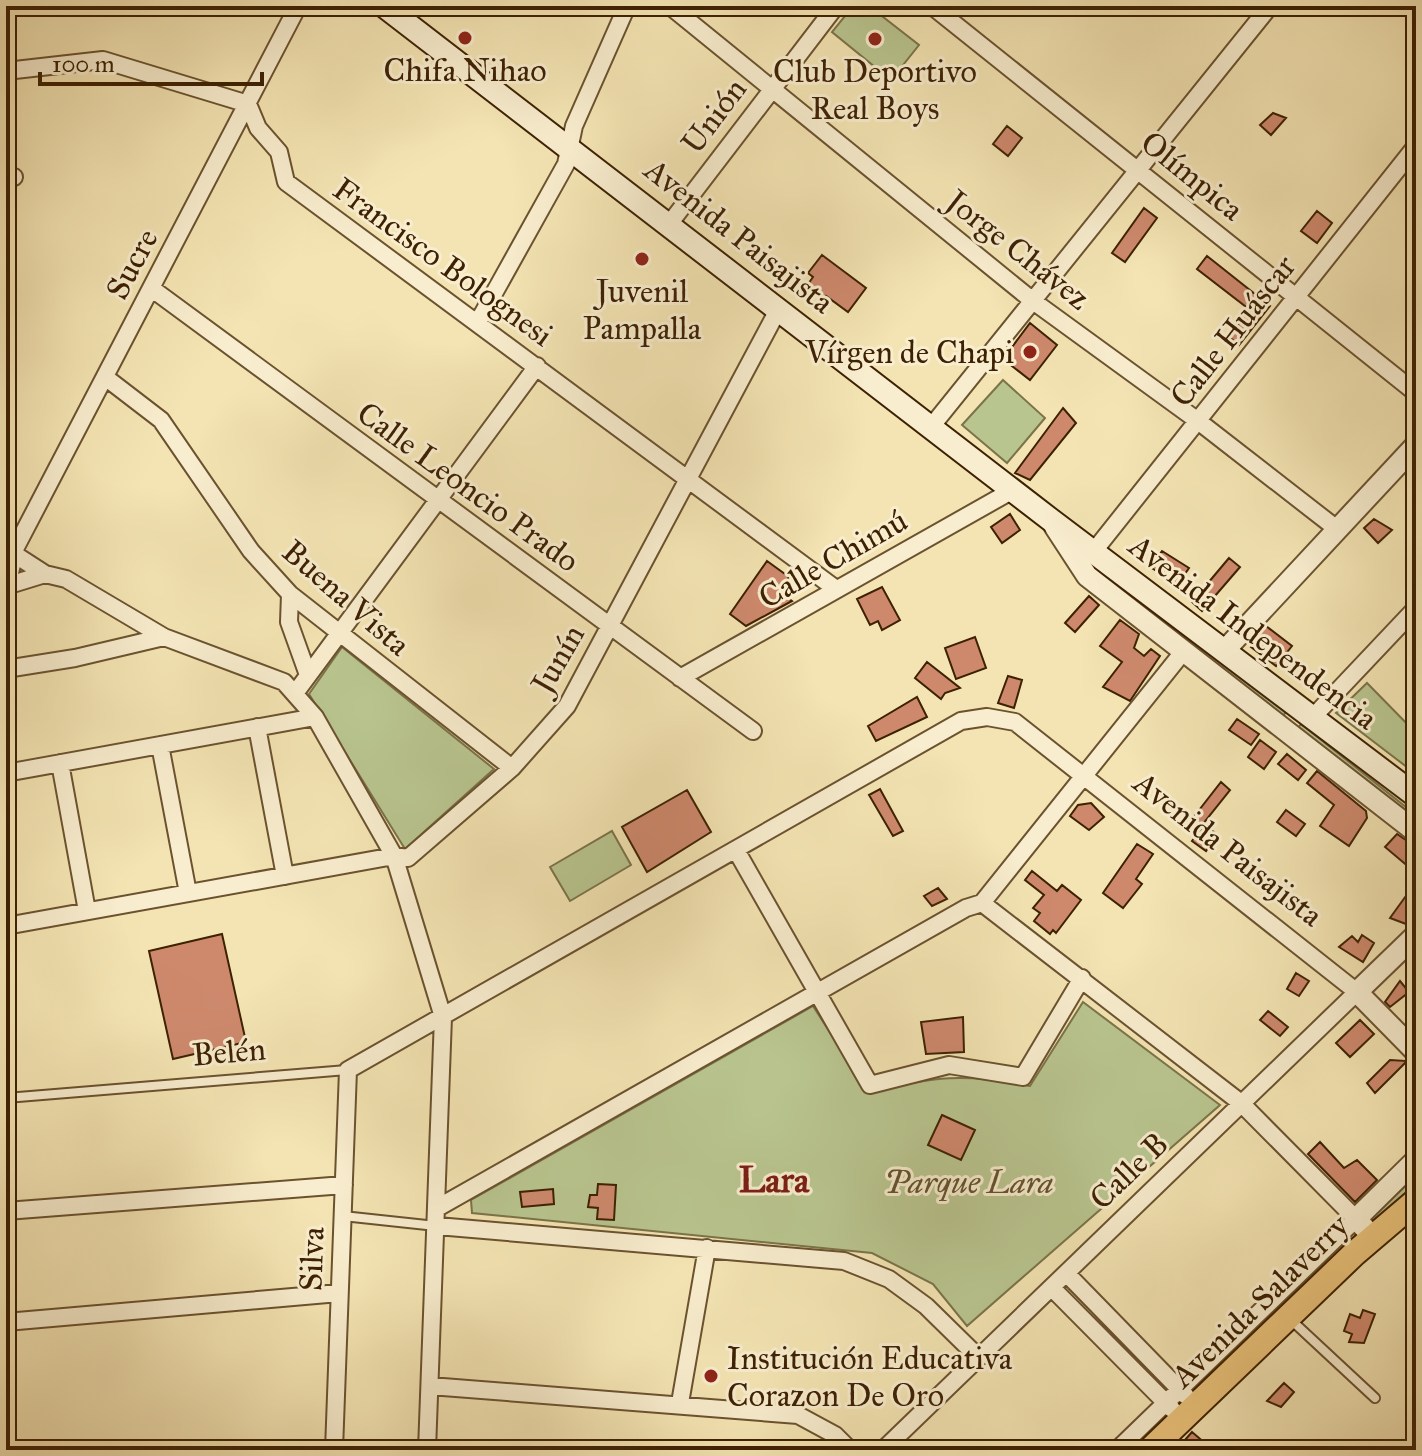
<svg xmlns="http://www.w3.org/2000/svg" width="1422" height="1456" viewBox="0 0 1422 1456" font-family="'IM FELL Great Primer',serif">
	<rect width="100%" height="100%" fill="#f4e4b3"/>
	<filter id="stains"><feTurbulence type="fractalNoise" baseFrequency=".0025" numOctaves="4"/><feColorMatrix values="0 0 0 0 .2 0 0 0 0 .09 0 0 0 0 .02 0 0 0 .5 -.17"/></filter>
	<radialGradient id="worn" r=".72"><stop offset=".6" stop-color="#630" stop-opacity="0"/><stop offset="1" stop-color="#630" stop-opacity=".3"/></radialGradient>
	<path fill="#b9c58f" stroke="#7b7349" stroke-width="2" d="M853,6H869L919,45L891,80L832,32Z
		M1003,380L1045,418L1007,463L962,425Z
		M1108,574L1286,712L1282,717L1104,578Z
		M342,647L494,769L405,849L309,694Z
		M1367,683L1416,733V774L1336,713Z
		M1301,724L1416,815V821L1298,728Z
		M612,831L631,865L570,901L550,867Z
		M1083,1002L1220,1105L967,1326L933,1284L872,1253L472,1213L471,1200L813,1006L869,1093C933,1076 965,1073 1030,1086Z
		M1416,1172V1191L1377,1224L1370,1217Z"/>
	<path fill="#ce896d" stroke="#3d2103" stroke-width="2" d="M1273,113L1286,118L1271,135L1260,125Z
		M1007,126L1022,138L1008,156L993,144Z
		M1144,208L1157,218L1125,262L1112,253Z
		M1317,211L1332,223L1317,243L1301,231Z
		M822,255L866,288L848,312L826,296L823,300L806,287L813,277L808,273Z
		M1207,256L1270,306L1239,345L1229,337L1250,310L1197,269Z
		M1030,323L1057,345L1030,380L1003,359Z
		M1063,408L1076,423L1030,480L1015,473Z
		M1010,514L1020,530L1002,543L991,527Z
		M1374,519L1392,530L1378,543L1364,528Z
		M1162,551L1189,568L1178,584L1150,567Z
		M1229,558L1240,567L1202,611L1192,602Z
		M767,561L789,577L779,591L792,601L746,626L730,614Z
		M882,587L900,620L882,630L878,621L870,625L857,599Z
		M1089,596L1099,605L1075,632L1065,623Z
		M1120,620L1139,634L1134,648L1144,656L1151,649L1160,656L1130,701L1103,687L1122,662L1100,646Z
		M1266,626L1292,646L1276,666L1251,647Z
		M975,637L986,668L956,679L945,648Z
		M927,662L960,688L945,693L941,699L915,678Z
		M1008,676L1022,680L1014,708L998,703Z
		M917,697L927,717L876,741L868,726Z
		M1237,719L1259,734L1251,745L1229,730Z
		M1260,740L1276,752L1264,769L1248,757Z
		M1287,754L1306,770L1298,780L1278,764Z
		M1317,771L1366,811L1367,818L1349,846L1320,826L1334,805L1307,783Z
		M1221,782L1230,790L1198,830L1189,823Z
		M880,789L903,831L893,836L869,795Z
		M687,790L711,832L647,872L622,827Z
		M1091,803L1104,817L1089,830L1070,816L1078,805Z
		M1286,810L1305,824L1296,836L1277,822Z
		M1204,825L1218,835L1206,851L1192,841Z
		M1397,834L1416,847V873L1385,847Z
		M1137,844L1153,854L1136,879L1142,884L1123,908L1103,893Z
		M1032,871L1057,891L1062,885L1081,900L1056,933L1053,930L1050,934L1034,921L1040,913L1033,908L1044,895L1025,880Z
		M1416,882V911L1406,924L1390,918Z
		M938,888L947,899L932,906L924,896Z
		M222,934L246,1042L173,1059L149,951Z
		M1362,935L1374,943L1363,962L1339,947L1352,936L1358,942Z
		M1296,973L1309,981L1299,996L1287,989Z
		M1400,981L1409,992L1390,1007L1385,1002Z
		M1268,1011L1288,1027L1280,1036L1260,1020Z
		M963,1017L964,1052L926,1054L921,1022Z
		M1360,1020L1374,1034L1350,1057L1336,1043Z
		M1390,1060L1407,1061L1375,1093L1367,1083Z
		M942,1115L975,1130L961,1160L928,1145Z
		M1320,1142L1344,1168L1357,1160L1377,1180L1355,1202L1308,1154Z
		M598,1184L616,1185L614,1220L597,1219L598,1208L588,1207L590,1195H597Z
		M553,1189L554,1204L522,1207L520,1192Z
		M1363,1310L1375,1314L1364,1343L1349,1342L1352,1334L1344,1331L1350,1314L1360,1318Z
		M1284,1383L1294,1392L1281,1407L1267,1401Z
		M1192,1432L1213,1450H1176Z"/>
	<g fill="none" stroke-linecap="round" stroke-linejoin="round">
		<g stroke="#6b522f" stroke-width="12">
			<path id="service" d="M6,1098L347,1070
				M343,1216L436,1226
				M1289,1318L1375,1398"/>
		</g>
		<g stroke="#6b522f" stroke-width="20">
			<path id="minor" d="M670,6L1033,301L1198,421L1337,529
				M932,6L1416,393
				M1415,6L1416,10
				M6,71L103,60L248,104L258,128L279,152L286,182L836,589
				M6,176L14,177
				M670,223L836,6
				M151,288L753,731
				M478,322L566,164L574,126L627,6
				M105,377L161,420L251,551L290,594L512,768
				M931,427L1270,6
				M1094,551L1416,146
				M14,554L45,574
				M6,586L45,574L66,579L164,637L284,682L315,717L394,856L443,1017L427,1450
				M7,586L16,547L298,6
				M290,594L289,622L308,675
				M6,669L75,658L164,637
				M680,678L1013,490
				M296,692L537,366
				M1313,717L1416,608
				M257,727L285,876
				M160,745L188,893
				M60,763L87,911
				M6,773L315,717
				M736,850L870,1085L949,1065L1023,1077L1082,978
				M982,903L1183,652
				M6,926L394,856L408,858L512,768L567,706L779,308
				M439,1207L966,908L982,903L1241,1103L1356,1219L1117,1450
				M6,1211L344,1185
				M437,1226L844,1261L889,1279L926,1306L978,1357
				M1067,1274L1186,1396
				M1052,1288L1172,1409
				M6,1322L339,1293
				M430,1386L798,1415L835,1435L850,1450
				M680,1403L707,1248
				M334,1450L348,1070L961,721L987,717L1015,722L1357,992L883,1450"/>
		</g>
		<g stroke="#6b522f" stroke-width="24">
			<path id="tertiary" d="M1055,527L1087,576L1416,832
				M1226,649L1416,445
				M1416,935L1357,992L1416,1052
				M1373,1237L1356,1219L1416,1160"/>
		</g>
		<g stroke="#3d2103" stroke-width="26">
			<path id="secondary" d="M384,6L1051,520L1416,796"/>
		</g>
		<g stroke="#3d2103" stroke-width="28">
			<path id="primary" d="M1150,1450L1355,1253L1416,1201"/>
		</g>
		<use href="#service" stroke="#f8edce" stroke-width="8"/>
		<use href="#minor" stroke="#f8edce" stroke-width="16"/>
		<use href="#tertiary" stroke="#f8edce" stroke-width="20"/>
		<use href="#secondary" stroke="#f8edce" stroke-width="22"/>
		<use href="#primary" stroke="#eac27a" stroke-width="24"/>
	</g>
	<g fill="#8f2418" stroke="#f8edce" stroke-width="3">
		<circle cx="465" cy="38" r="8"/>
		<circle cx="875" cy="39" r="8"/>
		<circle cx="642" cy="259" r="8"/>
		<circle cx="1030" cy="352" r="8"/>
		<circle cx="711" cy="1376" r="8"/>
	</g>
	<g text-anchor="middle" dominant-baseline="central" stroke-width="6" stroke-linejoin="round" paint-order="stroke">
		<g font-size="32" fill="#3d2103" stroke="#f8edce">
			<text x="465" y="70">Chifa Nihao</text>
			<text x="875" y="71">Club Deportivo<tspan x="875" dy="37">Real Boys</tspan></text>
			<text x="642" y="291">Juvenil<tspan x="642" dy="37">Pampalla</tspan></text>
			<text x="1014" y="352" text-anchor="end">Vírgen de Chapi</text>
			<text x="727" y="1358" text-anchor="start">Institución Educativa<tspan x="727" dy="37">Corazon De Oro</tspan></text>
		</g>
		<g font-size="32" fill="#3d2103" stroke="#f8edce">
			<text transform="translate(714 116) rotate(-53)">Unión</text>
			<text transform="translate(1192 176) rotate(39)">Olímpica</text>
			<text transform="translate(739 236) rotate(38)">Avenida Paisajista</text>
			<text transform="translate(1018 250) rotate(38)">Jorge Chávez</text>
			<text transform="translate(443 262) rotate(36)">Francisco Bolognesi</text>
			<text transform="translate(132 264) rotate(-62)">Sucre</text>
			<text transform="translate(1233 331) rotate(-52)">Calle Huáscar</text>
			<text transform="translate(468 487) rotate(36)">Calle Leoncio Prado</text>
			<text transform="translate(833 559) rotate(-30)">Calle Chimú</text>
			<text transform="translate(346 598) rotate(41)">Buena Vista</text>
			<text transform="translate(1253 632) rotate(37)">Avenida Independencia</text>
			<text transform="translate(558 659) rotate(-60)">Junín</text>
			<text transform="translate(1228 849) rotate(38)">Avenida Paisajista</text>
			<text transform="translate(229 1052) rotate(-5)">Belén</text>
			<text transform="translate(1129 1171) rotate(-44)">Calle B</text>
			<text transform="translate(312 1259) rotate(-88)">Silva</text>
			<text transform="translate(1260 1301) rotate(-44)">Avenida Salaverry</text>
		</g>
		<g font-size="32" font-style="italic" fill="#62522d" stroke="#f8edce">
			<text x="969" y="1182">Parque Lara</text>
		</g>
		<g font-size="36" font-weight="bold" fill="#7a1f14" stroke="#f8edce">
			<text x="774" y="1180">Lara</text>
		</g>
	</g>
	<rect width="1422" height="1456" fill="none" stroke="#f4e4b3" stroke-width="32"/>
	<rect x="8" y="8" width="1406" height="1440" fill="none" stroke="#3d2103" stroke-width="4"/>
	<rect x="16" y="16" width="1390" height="1424" fill="none" stroke="#3d2103" stroke-width="2"/>
	<path d="M40 72v12h222v-12" fill="none" stroke="#3d2103" stroke-width="4"/>
	<text x="52" y="72" font-size="24" fill="#3d2103" stroke="#f8edce" stroke-width="6" paint-order="stroke">100 m</text>
	<rect width="100%" height="100%" filter="url(#stains)"/>
	<rect width="100%" height="100%" fill="url(#worn)"/>
</svg>
